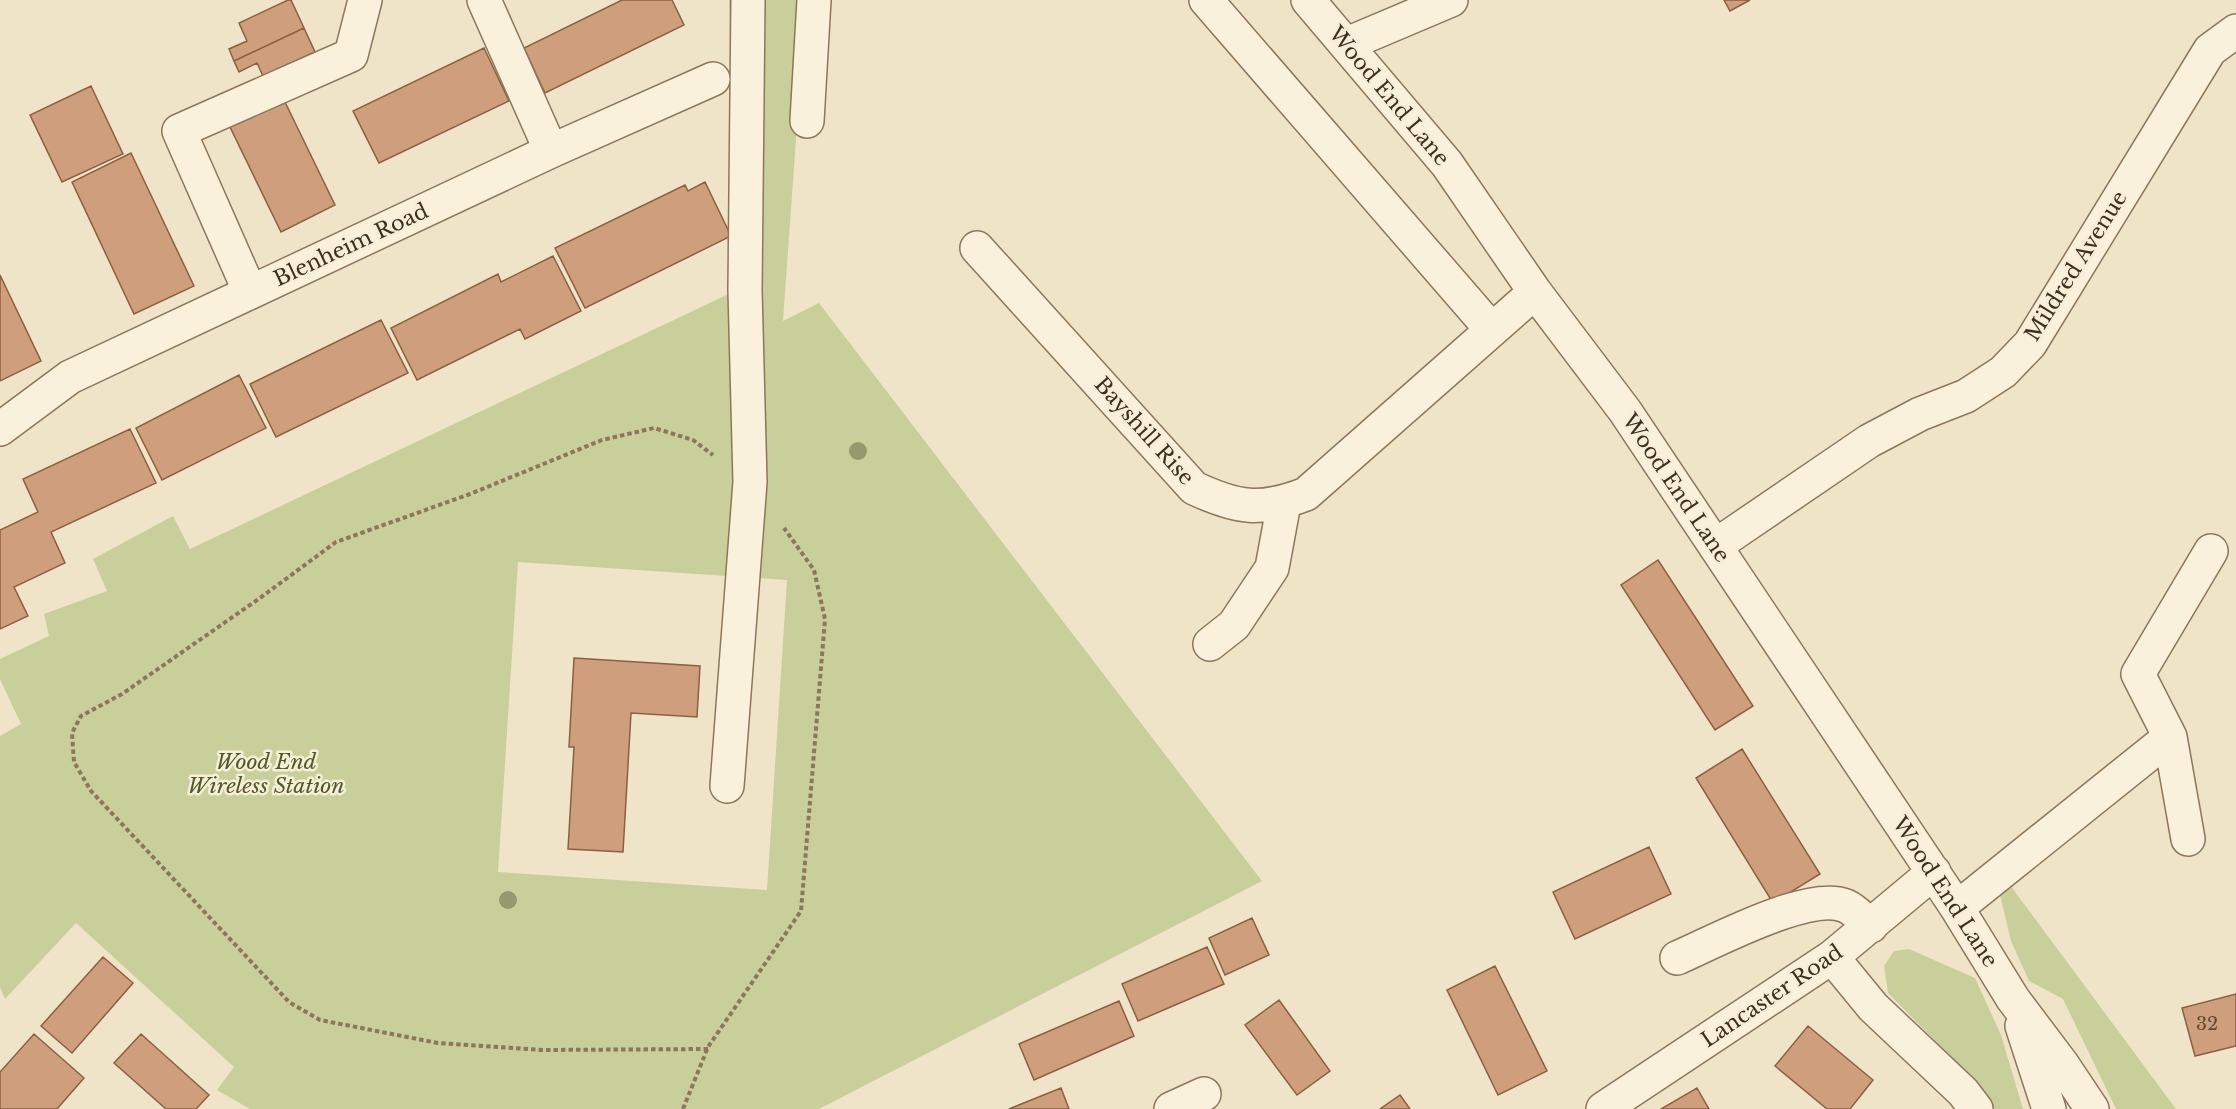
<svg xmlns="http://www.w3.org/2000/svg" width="2236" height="1109" viewBox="0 0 2236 1109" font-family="'Libre Baskerville',serif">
	<rect width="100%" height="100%" fill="#f0e4c8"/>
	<path fill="#c9cf9b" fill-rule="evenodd" d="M729,0H806L783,321L819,303L1262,881L819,1109H250L217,1090L234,1067L76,923L5,999L0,987V736L21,724L0,679V659L49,636L44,614L107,591L93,559L173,516L190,549L735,291ZM518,562L787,580L767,890L498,872Z
		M2010,885L2176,1109H2116L2063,999L2029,981L2011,941L2000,895Z
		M1909,949L1975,978L2001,1035L2023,1109H1995L1984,1090L1888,993L1884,966L1894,951Z"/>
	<path fill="#cf9f7d" stroke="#8d5f41" stroke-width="1.5" d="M288,0H291L304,28L234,61L229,49L247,41L239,23Z
		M622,0H672L684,25L545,93L524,48Z
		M1724,0H1750L1730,11Z
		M304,28L315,52L263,76L257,63L239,72L234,61Z
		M484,48L509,101L379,163L353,111Z
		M91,86L123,154L62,182L30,115Z
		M284,100L335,205L281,232L230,127Z
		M131,153L194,286L134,314L72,182Z
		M705,182L731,236L585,308L555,248L685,185L688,191Z
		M553,256L581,311L525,339L520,329L417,380L391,328L498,274L501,282Z
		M0,275L41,361L0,381Z
		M381,320L408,373L276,437L250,384Z
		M239,375L266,428L162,480L136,428Z
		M130,429L156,483L51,532L65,563L14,587L28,616L0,629V530L38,512L23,479Z
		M1658,560L1753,706L1715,730L1621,585Z
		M574,658L700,666L697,717L631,713L623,852L568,849L574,747H569Z
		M1742,749L1820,874L1773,903L1696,778Z
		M1649,847L1671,894L1575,939L1553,892Z
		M1252,918L1269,955L1225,975L1209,938Z
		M1207,947L1224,984L1138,1021L1122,984Z
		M103,957L133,983L72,1053L41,1026Z
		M1495,966L1547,1071L1498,1095L1447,990Z
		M2236,994V1046L2195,1056L2182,1008Z
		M1279,1000L1330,1071L1297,1095L1245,1025Z
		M1119,1001L1134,1036L1034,1080L1019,1044Z
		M1808,1026L1873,1080L1850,1109H1827L1775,1066Z
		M34,1034L84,1078L57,1109H0V1072Z
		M141,1034L209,1095L196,1109H166L114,1063Z
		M1061,1088L1069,1109H1009Z
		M1697,1088L1709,1109H1661Z
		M1400,1095L1410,1109H1380Z"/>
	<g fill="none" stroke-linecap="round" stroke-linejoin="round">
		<g stroke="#8d765c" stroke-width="36">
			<path id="minor" d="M484,0L551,151
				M1206,0L1492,330
				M1308,0L1447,164L1535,292L1625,411L1957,908L2013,999L2062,1064L2092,1109
				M1347,44L1451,0
				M807,121L814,0
				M977,248L1194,488C1237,508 1260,512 1306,494L1535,292
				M250,292L179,131L351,55L365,0
				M0,429L70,377L551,151L713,79
				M1715,546L1869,441L1920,414L1966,396L2003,372L2030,344L2210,50L2236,31
				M1210,644L1234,625L1272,568L1284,503
				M2170,737L2188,839
				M727,786L750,482L745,290L748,0
				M1957,908L2170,737L2138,674L2211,551
				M1832,957L1873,1007L1963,1092L1976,1109
				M1677,958C1714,942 1810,890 1846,906C1855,910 1864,920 1871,926
				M2022,1026L2049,1109
				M1171,1109L1204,1094
				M1603,1109L1832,957L1934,872"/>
		</g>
		<path stroke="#8d765c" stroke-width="4" stroke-dasharray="4.5 3" stroke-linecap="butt" d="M708,1049L542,1050L438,1043L320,1020L289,1002L91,791L74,762L72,733L81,716L122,694L260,598L336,542L470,494L602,440L654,428L693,440L713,455
			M683,1109L708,1047L801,911L825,619L814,570L784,528"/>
		<use href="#minor" stroke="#faf1dc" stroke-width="33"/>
	</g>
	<g fill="#96986f">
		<circle cx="858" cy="451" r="9"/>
		<circle cx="508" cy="900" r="9"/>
	</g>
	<g text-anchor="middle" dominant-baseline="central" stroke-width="5" stroke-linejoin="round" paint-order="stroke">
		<g font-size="18" fill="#624a37">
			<text x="2207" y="1024">32</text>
		</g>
		<g font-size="21" fill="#3d2e20" stroke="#f7eed8">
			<text transform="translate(1389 96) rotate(50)">Wood End Lane</text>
			<text transform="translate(351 245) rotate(-25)">Blenheim Road</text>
			<text transform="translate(2076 266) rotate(-58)">Mildred Avenue</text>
			<text transform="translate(1144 431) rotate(48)">Bayshill Rise</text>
			<text transform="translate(1676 488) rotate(56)">Wood End Lane</text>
			<text transform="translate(1945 892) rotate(57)">Wood End Lane</text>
			<text transform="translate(1772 996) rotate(-34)">Lancaster Road</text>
		</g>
		<g font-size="21" font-style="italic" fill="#4d5a26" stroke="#f7eed8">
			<text x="266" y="762">Wood End<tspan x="266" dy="24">Wireless Station</tspan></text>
		</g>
	</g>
</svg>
